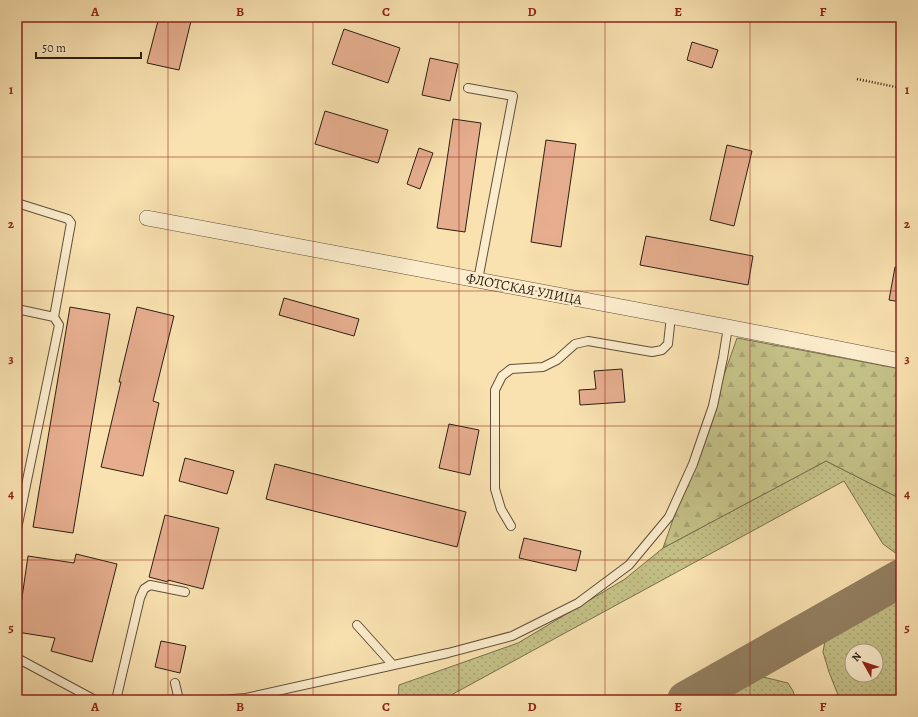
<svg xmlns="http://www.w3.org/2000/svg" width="918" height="717" viewBox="0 0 918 717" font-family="Alegreya,serif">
	<defs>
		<pattern id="grass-dots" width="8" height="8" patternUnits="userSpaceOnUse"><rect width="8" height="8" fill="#c4c187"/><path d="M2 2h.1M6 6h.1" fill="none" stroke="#a9a574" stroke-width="1.8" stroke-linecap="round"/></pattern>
		<pattern id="forest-firs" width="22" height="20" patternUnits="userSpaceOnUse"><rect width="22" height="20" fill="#c4c187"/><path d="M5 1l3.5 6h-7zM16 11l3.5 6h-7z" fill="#a9a574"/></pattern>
	</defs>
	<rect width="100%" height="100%" fill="#f9e1b0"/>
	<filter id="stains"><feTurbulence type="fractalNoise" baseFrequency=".005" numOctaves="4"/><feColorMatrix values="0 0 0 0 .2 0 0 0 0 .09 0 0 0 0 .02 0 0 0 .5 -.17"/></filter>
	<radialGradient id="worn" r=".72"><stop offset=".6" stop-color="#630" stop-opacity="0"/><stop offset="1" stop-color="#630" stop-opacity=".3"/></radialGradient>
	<path fill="url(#grass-dots)" stroke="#78704e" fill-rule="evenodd" d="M826,461L901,499V557L883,544L844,481L453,694L456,700H398L399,685L518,643L625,579L663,548Z
		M901,598V700H840L829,672L823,652L825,641ZM852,651H876V675H852Z
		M763,677L788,683L793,691L796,700H720Z"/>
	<path fill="url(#forest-firs)" stroke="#78704e" d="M737,338L901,369V499L826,461L663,548Z"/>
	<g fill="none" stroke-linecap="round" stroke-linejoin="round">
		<path stroke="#938062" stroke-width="38" d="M686,700L901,578"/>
	</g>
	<path fill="#e6ae8f" stroke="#2d1f15" d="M159,17H192L179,70L147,63Z
		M344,29L400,48L388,83L332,64Z
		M692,42L718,50L712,68L687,60Z
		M430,58L458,64L450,101L422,95Z
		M325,111L388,130L378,163L315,144Z
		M453,119L481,123L465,232L437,228Z
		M546,140L576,144L561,247L531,242Z
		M727,145L752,151L734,226L710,220Z
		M419,148L433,153L420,189L407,184Z
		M646,236L753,256L748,285L640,265Z
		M895,267L901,268V302L889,300Z
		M284,298L359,319L354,336L279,315Z
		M70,307L110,314L73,533L33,527Z
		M137,307L174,316L153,401L159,403L143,476L101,467L121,382H119Z
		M622,369L625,402L580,405L579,390L596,389L594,371Z
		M449,424L479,430L470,475L439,468Z
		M185,458L234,471L227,494L179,481Z
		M275,464L466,512L457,547L266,499Z
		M165,515L219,528L203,589L168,580V582L149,577Z
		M524,538L581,551L576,571L519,558Z
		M76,554L117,564L92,662L51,651L55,638L17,632L28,556L74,563Z
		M161,641L186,646L180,673L155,667Z"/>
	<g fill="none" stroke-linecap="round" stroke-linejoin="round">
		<g stroke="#60503c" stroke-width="10">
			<path id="service" d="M468,88L513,96L478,280
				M17,203L68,219L71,223L54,317
				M17,309L54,317L59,325L17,529
				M511,526L501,509L495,489V390L502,376L511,369L543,367L557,360L575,344L588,341L652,352L662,350L668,344L671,316
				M357,625L393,665
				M17,658L95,700
				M175,683L179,700
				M116,700L140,598L144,589L150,585L185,592
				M218,700L246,698L448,653L512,636L578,603L629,565L669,517L693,464L713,406L723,358L728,327"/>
		</g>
		<g stroke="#60503c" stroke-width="16">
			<path id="minor" d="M147,218L728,327L901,361"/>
		</g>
		<path stroke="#2d1f15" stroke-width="2.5" stroke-dasharray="1 2" stroke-linecap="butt" d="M857,79L901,88"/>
		<use href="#service" stroke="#fbeccc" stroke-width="8"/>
		<use href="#minor" stroke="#fbeccc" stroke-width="15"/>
	</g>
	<path fill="none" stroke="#8f2418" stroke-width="1" stroke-opacity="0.55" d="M168,17V700M313,17V700M459,17V700M605,17V700M750,17V700M17,157H901M17,291H901M17,426H901M17,560H901"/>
	<g text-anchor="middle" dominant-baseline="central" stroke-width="4" stroke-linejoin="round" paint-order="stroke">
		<g font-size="14" fill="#2d1f15" stroke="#fbeccc">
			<text transform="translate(524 289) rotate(11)">ФЛОТСКАЯ УЛИЦА</text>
		</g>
	</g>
	<rect width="918" height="717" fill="none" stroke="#f9e1b0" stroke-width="44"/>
	<g transform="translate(864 663) rotate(309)"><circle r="19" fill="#fbeccc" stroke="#a99a83"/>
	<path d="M0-3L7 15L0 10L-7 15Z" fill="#8f2418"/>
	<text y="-6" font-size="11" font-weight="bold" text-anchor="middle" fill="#2d1f15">N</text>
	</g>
	<path d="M36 52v6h105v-6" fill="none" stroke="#2d1f15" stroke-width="2"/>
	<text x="42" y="52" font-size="12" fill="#2d1f15" stroke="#fbeccc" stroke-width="3" paint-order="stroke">50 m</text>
	<rect x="22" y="22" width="874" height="673" fill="none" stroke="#8f2418" stroke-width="1.5"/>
	<g font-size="13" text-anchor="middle" font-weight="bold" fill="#8f2418">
		<text x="95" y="16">A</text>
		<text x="240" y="16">B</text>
		<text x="386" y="16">C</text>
		<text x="532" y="16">D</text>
		<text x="678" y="16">E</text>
		<text x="823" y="16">F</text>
		<text x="11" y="94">1</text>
		<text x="907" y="94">1</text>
		<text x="11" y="228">2</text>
		<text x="907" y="228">2</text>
		<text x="11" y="363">3</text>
		<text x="907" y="363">3</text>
		<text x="11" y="498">4</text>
		<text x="907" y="498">4</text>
		<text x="11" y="632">5</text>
		<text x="907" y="632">5</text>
		<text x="95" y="711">A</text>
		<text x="240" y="711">B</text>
		<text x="386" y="711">C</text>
		<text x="532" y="711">D</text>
		<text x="678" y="711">E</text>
		<text x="823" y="711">F</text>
	</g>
	<rect width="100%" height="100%" filter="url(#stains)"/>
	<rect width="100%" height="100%" fill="url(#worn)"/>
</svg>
